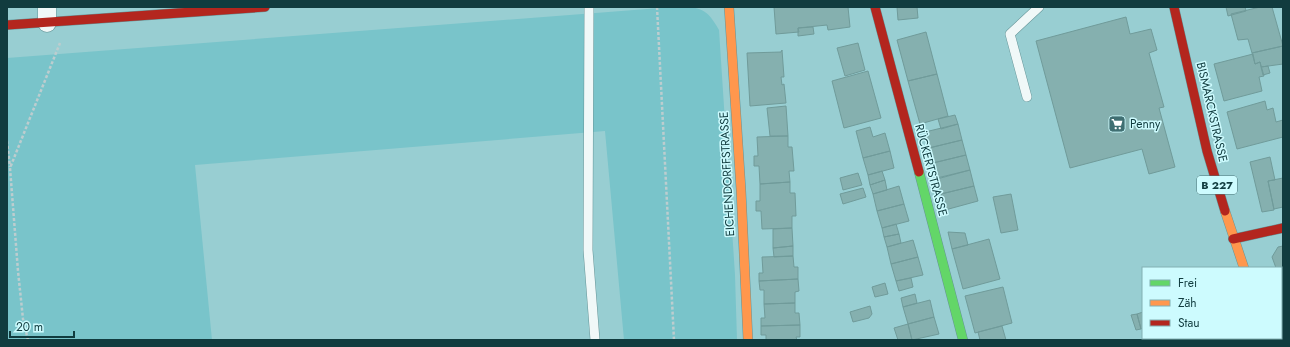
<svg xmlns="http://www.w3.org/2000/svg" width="1290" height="347" viewBox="0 0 1290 347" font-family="Jost,sans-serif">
	<rect width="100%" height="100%" fill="#98ced2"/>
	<path fill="#79c4ca" d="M673,7C698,7 706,6 719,30L735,275L737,340H624L605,131L195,165L212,340H7V58Z"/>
	<path fill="#85b0af" stroke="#709b9a" d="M774,7H848L850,27L828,30L827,25L798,28L799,32L776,34Z
		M897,7H917L918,18L898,20Z
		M1226,7H1245L1246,11L1228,16Z
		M1260,7H1272L1283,46L1252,53L1248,39L1238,40L1231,14Z
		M1126,17L1130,34L1151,29L1157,50L1149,53L1164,107L1159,108L1175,167L1149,174L1142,149L1070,168L1036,41Z
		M813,27L814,34L798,36V28Z
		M926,32L937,74L908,81L897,40Z
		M858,43L865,70L845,76L837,48Z
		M1283,46V64L1261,67L1260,62L1255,64L1252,53Z
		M782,50L784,77H781L782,85L784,84L786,103L750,106L747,53L781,52Z
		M1253,54L1255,64L1260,62L1264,76L1259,77L1262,91L1224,101L1214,64Z
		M1268,66L1270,73L1263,75L1261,67Z
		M868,71L881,118L844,128L832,81Z
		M937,74L948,116L920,124L908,81Z
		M1265,101L1267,110L1273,108L1276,122L1283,120V137L1237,149L1227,112Z
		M786,106L788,136H770L767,108Z
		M955,115L958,124L941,129L938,119Z
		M958,124L962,140L929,148L925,132Z
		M870,127L873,137L885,133L890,151L863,158L856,131Z
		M788,136V147H792L794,171H789L790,182L760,184L759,166H754V156H758L757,137Z
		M962,140L966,155L933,163L929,148Z
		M890,151L894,168L868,175L863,158Z
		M966,155L970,170L937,178L933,163Z
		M1270,157L1275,180L1268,181L1274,210L1262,212L1250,162Z
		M970,170L974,186L941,194L937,179Z
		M882,171L885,180L870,185L868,175Z
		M858,173L862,185L843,190L840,178Z
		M1283,178V207L1274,209L1268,181Z
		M885,180L887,190L873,194L870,185Z
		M790,182V193H795L796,216H792V228L762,229L761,211H756V201H760V184Z
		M899,186L904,204L877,211L873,194Z
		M974,186L978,201L945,210L941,194Z
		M863,188L866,197L843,204L840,194Z
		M1011,194L1018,230L1001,233L993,197Z
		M904,204L909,221L882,228L877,211Z
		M896,224L899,234L884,237L882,228Z
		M792,228L793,246L773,248V229Z
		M948,232L965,233L968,245L952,249Z
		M899,234L901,243L887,247L884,237Z
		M989,239L1000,279L963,289L952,249Z
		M913,240L918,257L891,264L887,247Z
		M793,246V256L774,257L773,248Z
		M1283,246V287L1281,282V268H1276L1272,257L1278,247Z
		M793,256L794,267H798V279L759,281V273H763L762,257Z
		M918,257L923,275L896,281L891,264Z
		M911,278L913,287L899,291L896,281Z
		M798,279L799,291L795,292V303L764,304V290H760L759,281Z
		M885,283L888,294L875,297L872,287Z
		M1003,287L1012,323L975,333L965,296Z
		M915,294L917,303L903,307L901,298Z
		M930,300L934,317L908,324L903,307Z
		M795,303V313H799L800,325L761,326V318H765L764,304Z
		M870,306L872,314L869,318L853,322L850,312Z
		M1143,312V328L1141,329L1137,314Z
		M1137,314L1141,329L1136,330L1131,315Z
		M934,317L939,334L912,340L908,324Z
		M908,324L912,340H898L894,328Z
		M800,325V337H796L797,340H766V335H761V326Z
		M1002,326L1006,340H980L978,332Z
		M1197,338H1243L1244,340H1194Z"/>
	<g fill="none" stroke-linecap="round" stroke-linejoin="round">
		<g stroke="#659497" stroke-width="10">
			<path id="lane" d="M589,7L588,250L595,340
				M1027,97L1010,34L1039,7"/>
		</g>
		<g stroke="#659497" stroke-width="19">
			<path id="street" d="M47,23V7"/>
		</g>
		<g stroke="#659497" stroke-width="10">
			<path id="fast" d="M919,172L963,340"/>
		</g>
		<g stroke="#659497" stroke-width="10">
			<path id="slow" d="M729,7L741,190L748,340
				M1225,211L1244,268"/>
		</g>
		<g stroke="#659497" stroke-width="10">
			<path id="jam" d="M875,7L919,172
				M1174,7L1207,151L1225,211
				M7,25L265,7
				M1233,239L1283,228
				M1271,338L1272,340"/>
		</g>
		<path stroke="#bdcdcf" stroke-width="2.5" stroke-dasharray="3 2" stroke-linecap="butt" d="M657,7L674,340
			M7,141L10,167
			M28,340L23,319L18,271L10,168L60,43"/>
		<use href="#lane" stroke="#f0f8f8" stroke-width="9"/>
		<use href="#street" stroke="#f0f8f8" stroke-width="18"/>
		<use href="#fast" stroke="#63d668" stroke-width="9"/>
		<use href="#slow" stroke="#ff974d" stroke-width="9"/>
		<use href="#jam" stroke="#b3261e" stroke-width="9"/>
	</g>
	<defs>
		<g id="supermarket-square" transform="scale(0.9)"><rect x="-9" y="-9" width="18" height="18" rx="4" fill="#406f72" stroke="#cdfbfe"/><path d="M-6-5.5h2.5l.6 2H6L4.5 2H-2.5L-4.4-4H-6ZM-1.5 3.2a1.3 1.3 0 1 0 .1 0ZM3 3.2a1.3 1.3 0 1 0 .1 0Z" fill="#fff"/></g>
	</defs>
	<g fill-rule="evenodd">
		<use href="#supermarket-square" x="1117" y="124"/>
	</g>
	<g text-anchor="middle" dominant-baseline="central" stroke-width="3" stroke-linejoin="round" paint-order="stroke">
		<rect fill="#cdfbfe" stroke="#497578" stroke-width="1" x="1197" y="176" width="40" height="18" rx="3"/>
		<g font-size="11" font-weight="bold" fill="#113c3f">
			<text x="1217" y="185">B 227</text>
		</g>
		<g font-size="12" fill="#113c3f" stroke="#cdfbfe">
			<text transform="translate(1212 112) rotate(77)">BISMARCKSTRASSE</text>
			<text transform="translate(931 170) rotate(75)">RÜCKERTSTRASSE</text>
			<text transform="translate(727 174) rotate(-93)">EICHENDORFFSTRASSE</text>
		</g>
		<g font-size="12" fill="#113c3f" stroke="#cdfbfe" text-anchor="start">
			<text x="1130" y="124">Penny</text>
		</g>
	</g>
	<rect width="1290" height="347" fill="none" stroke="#113c3f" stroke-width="16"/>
	<rect x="1142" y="267" width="140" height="72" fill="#cdfbfe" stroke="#82afb2"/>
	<rect x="1150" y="280" width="20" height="6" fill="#63d668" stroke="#82afb2"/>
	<text x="1178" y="287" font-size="12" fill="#113c3f">Frei</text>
	<rect x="1150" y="300" width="20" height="6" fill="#ff974d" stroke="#82afb2"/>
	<text x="1178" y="307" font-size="12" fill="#113c3f">Zäh</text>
	<rect x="1150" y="320" width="20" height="6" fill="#b3261e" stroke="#82afb2"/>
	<text x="1178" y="327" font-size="12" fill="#113c3f">Stau</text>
	<path d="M10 331v6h64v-6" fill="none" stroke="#113c3f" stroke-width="2"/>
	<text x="16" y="331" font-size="12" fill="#113c3f" stroke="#cdfbfe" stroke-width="3" paint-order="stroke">20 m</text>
</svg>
